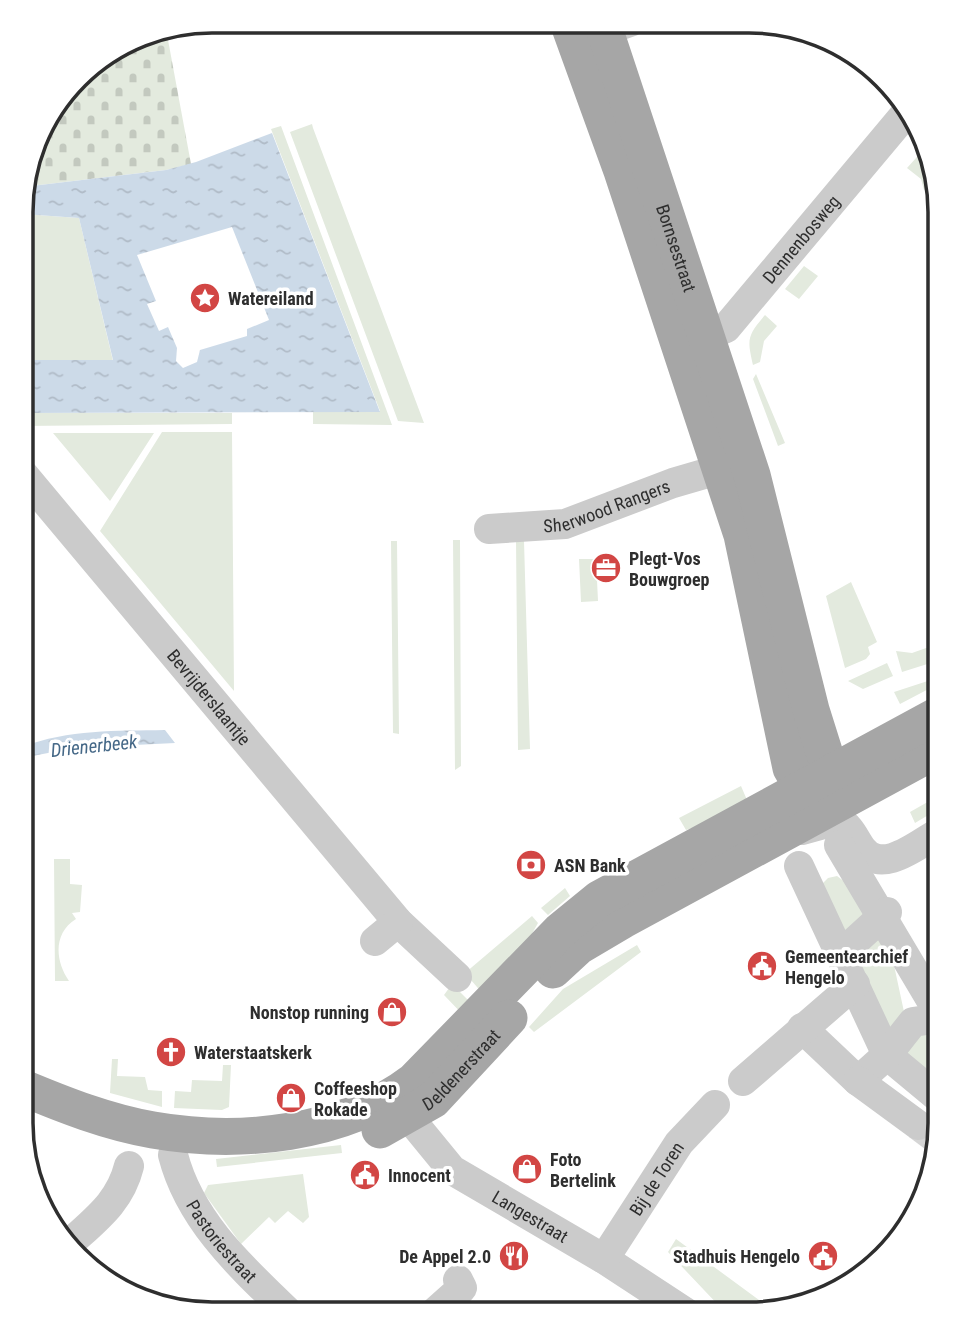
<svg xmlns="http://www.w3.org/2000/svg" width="961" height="1335" viewBox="0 0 961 1335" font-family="'Roboto Condensed',sans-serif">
	<defs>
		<pattern id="cemetery-stones" width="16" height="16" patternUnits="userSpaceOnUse" patternTransform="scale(1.75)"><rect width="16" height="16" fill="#e3eade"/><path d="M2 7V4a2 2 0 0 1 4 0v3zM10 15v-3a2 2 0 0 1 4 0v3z" fill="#c3c9bf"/></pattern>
		<pattern id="water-ripples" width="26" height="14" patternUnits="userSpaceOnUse" patternTransform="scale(1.75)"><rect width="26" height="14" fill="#ccdae8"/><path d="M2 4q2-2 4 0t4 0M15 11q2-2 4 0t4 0" fill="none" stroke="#b0bbc7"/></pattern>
	</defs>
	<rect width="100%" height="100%" fill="#fff"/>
	<path fill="#e3eade" d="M312,124L313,128L424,423L398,421L290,132Z
		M281,126L392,425L313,424V412L380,411L271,129Z
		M925,148L930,169L926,171L932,187L924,190L921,179L907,168Z
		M23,214L79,218L113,361L22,360Z
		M804,266L818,276L799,299L785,289Z
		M765,315L777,326L764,341L760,362L753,365C747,339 747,336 765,315Z
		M756,374L785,443L778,446L753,379Z
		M22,413H232V424L22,426Z
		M162,432H232L234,691L100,531Z
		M53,433H154L110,501Z
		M516,539L524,541L530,749L518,750Z
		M453,540H460L461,766L455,770Z
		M391,541H397L399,734L393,733Z
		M579,559H596L598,601L581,602Z
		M851,582L877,642L868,647L870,654L866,659L845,668L826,596Z
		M929,647L932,654L940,651V660L902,672L896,651L912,653Z
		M887,663L893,676L863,689L848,681Z
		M940,677V683L900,704L894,692Z
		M741,786L747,800L723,818L686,830L679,818Z
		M940,795V808L915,823L910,812Z
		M54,859H70V884L82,885L80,912L72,913L76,919C53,933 55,961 69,981H55Z
		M837,876L849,885L867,914L843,938L821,885L828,878Z
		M565,888L570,896L548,915L541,908Z
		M532,916L538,923L520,955L483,994L465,973Z
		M877,930L892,956L906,1021L888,1034L854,962Z
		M637,945L641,952L534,1032L529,1027L563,989Z
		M452,984L473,1005L466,1018L444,995Z
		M915,1026L940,1046V1076L905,1057Z
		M112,1059H118L117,1076L145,1077L148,1090L162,1091V1107L110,1093Z
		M223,1065H231L229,1107L222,1110L174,1108L175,1091L191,1092L192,1080L222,1081Z
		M341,1145L342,1153L217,1167L216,1159Z
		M303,1174L309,1217L303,1223L288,1211L275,1223L269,1217L241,1244L204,1193L208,1185Z
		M676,1239L759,1300L753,1313L730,1314L722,1309L668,1252Z"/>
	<path fill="url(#cemetery-stones)" d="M166,29L191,164L166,170L23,187C30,165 35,135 48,115C72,77 121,36 166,29Z"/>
	<path fill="url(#water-ripples)" fill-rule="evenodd" d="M272,133L380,412L22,413V360H113L79,218L23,214V187L166,170L196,162ZM232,227L269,320L247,329V336L200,350L197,362L183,368L176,361L177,348L168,327L159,331L147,304L156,301L137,255Z
		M165,730L175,743L74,748L22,758V747C69,729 116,731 165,730Z"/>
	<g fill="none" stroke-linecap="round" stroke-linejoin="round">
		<path stroke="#d5d5d5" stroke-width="30" stroke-dasharray="30 15" stroke-linecap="butt" d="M918,1125L938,1140"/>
		<g stroke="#cbcbcb" stroke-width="30">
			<path d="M605,31L630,22"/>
			<path id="s1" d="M685,346L726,328L907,112"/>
			<path id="s2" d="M22,473L398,922L457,977"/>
			<path id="s3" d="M489,529L565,524L673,483L721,469L719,449"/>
			<path d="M802,830L838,820C851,827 854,838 862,849C883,876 919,843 940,832"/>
			<path d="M839,845L940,1015"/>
			<path d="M799,866L887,1055L940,1099"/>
			<path d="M375,941L398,922"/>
			<path d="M841,954L887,912"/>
			<path d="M802,1028L858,1081L887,1055L913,1022L940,1018"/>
			<path d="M743,1081L855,984"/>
			<path d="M858,1081L918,1125"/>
			<path id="s4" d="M393,1098L452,1170L604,1259L688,1314"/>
			<path id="s5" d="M173,1155C190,1221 241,1267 289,1313"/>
			<path d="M70,1243C96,1219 120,1202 129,1166"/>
			<path id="s6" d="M604,1259L679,1143L715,1105"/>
			<path d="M434,1313L462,1288L458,1280"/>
		</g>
		<g stroke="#a6a6a6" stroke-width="37">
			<path d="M568,22L622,171L742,535L791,768L802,787L820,800"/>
			<path id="s7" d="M602,22L752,475L811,710L838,796"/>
			<path d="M553,970L579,946L623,920L940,748"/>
			<path d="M21,1087C64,1105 107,1122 153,1130C239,1145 343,1135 414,1081L561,930L599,899L940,714"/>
			<path id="s8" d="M380,1130L433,1100L509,1018"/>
		</g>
	</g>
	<defs>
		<g id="sight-disc" transform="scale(1.575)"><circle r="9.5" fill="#d24644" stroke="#fff"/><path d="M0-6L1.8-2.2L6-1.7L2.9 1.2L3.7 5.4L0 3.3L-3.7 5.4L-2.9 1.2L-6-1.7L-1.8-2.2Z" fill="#fff"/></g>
		<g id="office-disc" transform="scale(1.575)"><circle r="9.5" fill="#d24644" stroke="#fff"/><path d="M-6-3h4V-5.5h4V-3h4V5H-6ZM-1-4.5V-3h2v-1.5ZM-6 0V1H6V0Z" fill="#fff"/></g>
		<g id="bank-disc" transform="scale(1.575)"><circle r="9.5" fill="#d24644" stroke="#fff"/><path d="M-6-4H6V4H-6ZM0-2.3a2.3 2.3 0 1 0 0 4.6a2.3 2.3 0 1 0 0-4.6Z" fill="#fff"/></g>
		<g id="civic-disc" transform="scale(1.575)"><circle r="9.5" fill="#d24644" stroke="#fff"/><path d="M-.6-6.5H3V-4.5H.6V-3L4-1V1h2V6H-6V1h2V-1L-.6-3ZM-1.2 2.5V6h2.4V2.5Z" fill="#fff"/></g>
		<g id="shop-disc" transform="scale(1.575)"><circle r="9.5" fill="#d24644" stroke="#fff"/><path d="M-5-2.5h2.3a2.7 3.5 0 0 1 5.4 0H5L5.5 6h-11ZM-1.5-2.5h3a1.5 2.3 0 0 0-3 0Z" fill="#fff"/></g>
		<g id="church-disc" transform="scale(1.575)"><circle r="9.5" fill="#d24644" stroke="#fff"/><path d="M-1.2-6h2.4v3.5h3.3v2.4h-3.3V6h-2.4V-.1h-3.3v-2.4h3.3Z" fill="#fff"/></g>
		<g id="restaurant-disc" transform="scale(1.575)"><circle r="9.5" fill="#d24644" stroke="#fff"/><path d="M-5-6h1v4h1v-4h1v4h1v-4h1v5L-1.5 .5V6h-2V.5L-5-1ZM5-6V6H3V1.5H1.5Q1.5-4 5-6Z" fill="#fff"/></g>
	</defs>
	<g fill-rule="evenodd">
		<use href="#sight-disc" x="205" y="298"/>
		<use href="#office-disc" x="606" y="568"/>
		<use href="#bank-disc" x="531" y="865"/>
		<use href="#civic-disc" x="762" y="966"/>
		<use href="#shop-disc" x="392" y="1012"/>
		<use href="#church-disc" x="171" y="1052"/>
		<use href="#shop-disc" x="291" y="1098"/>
		<use href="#shop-disc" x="527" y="1169"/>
		<use href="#civic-disc" x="365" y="1175"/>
		<use href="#restaurant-disc" x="514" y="1256"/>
		<use href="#civic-disc" x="823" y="1256"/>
	</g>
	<g text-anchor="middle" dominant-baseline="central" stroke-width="7" stroke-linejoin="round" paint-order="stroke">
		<g font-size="18" fill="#2e2e2e" stroke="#fff">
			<text stroke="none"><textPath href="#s1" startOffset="161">Dennenbosweg</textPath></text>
			<text stroke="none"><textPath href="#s7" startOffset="238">Bornsestraat</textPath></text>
			<text stroke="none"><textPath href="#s3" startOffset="121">Sherwood Rangers</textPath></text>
			<text stroke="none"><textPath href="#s2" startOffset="292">Bevrijderslaantje</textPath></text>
			<text stroke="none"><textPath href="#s8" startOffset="102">Deldenerstraat</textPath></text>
			<text stroke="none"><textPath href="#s6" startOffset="96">Bij de Toren</textPath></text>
			<text stroke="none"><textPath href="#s4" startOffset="184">Langestraat</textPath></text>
			<text stroke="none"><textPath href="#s5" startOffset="100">Pastoriestraat</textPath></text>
		</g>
		<g font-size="18" font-weight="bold" fill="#2e2e2e" stroke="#fff" text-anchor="start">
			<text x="228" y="298">Watereiland</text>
			<text x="629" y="558">Plegt-Vos<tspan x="629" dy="21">Bouwgroep</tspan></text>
			<text x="554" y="865">ASN Bank</text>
			<text x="785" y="956">Gemeentearchief<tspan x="785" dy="21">Hengelo</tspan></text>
			<text x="369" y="1012" text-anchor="end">Nonstop running</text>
			<text x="194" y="1052">Waterstaatskerk</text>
			<text x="314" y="1088">Coffeeshop<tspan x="314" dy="21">Rokade</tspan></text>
			<text x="550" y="1159">Foto<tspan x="550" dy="21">Bertelink</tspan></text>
			<text x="388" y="1175">Innocent</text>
			<text x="491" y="1256" text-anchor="end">De Appel 2.0</text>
			<text x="800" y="1256" text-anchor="end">Stadhuis Hengelo</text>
		</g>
		<g font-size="19" font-style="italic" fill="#456887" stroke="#fff">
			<text transform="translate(94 746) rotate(-6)">Drienerbeek</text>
		</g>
	</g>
	<path d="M0 0H961V1335H0ZM212 33H749A179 179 0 0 1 928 212V1123A179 179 0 0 1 749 1302H212A179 179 0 0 1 33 1123V212A179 179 0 0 1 212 33Z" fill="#fff" fill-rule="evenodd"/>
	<path fill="none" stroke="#2e2e2e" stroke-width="3.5" d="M212 33H749A179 179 0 0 1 928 212V1123A179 179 0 0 1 749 1302H212A179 179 0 0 1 33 1123V212A179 179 0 0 1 212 33Z"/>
</svg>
